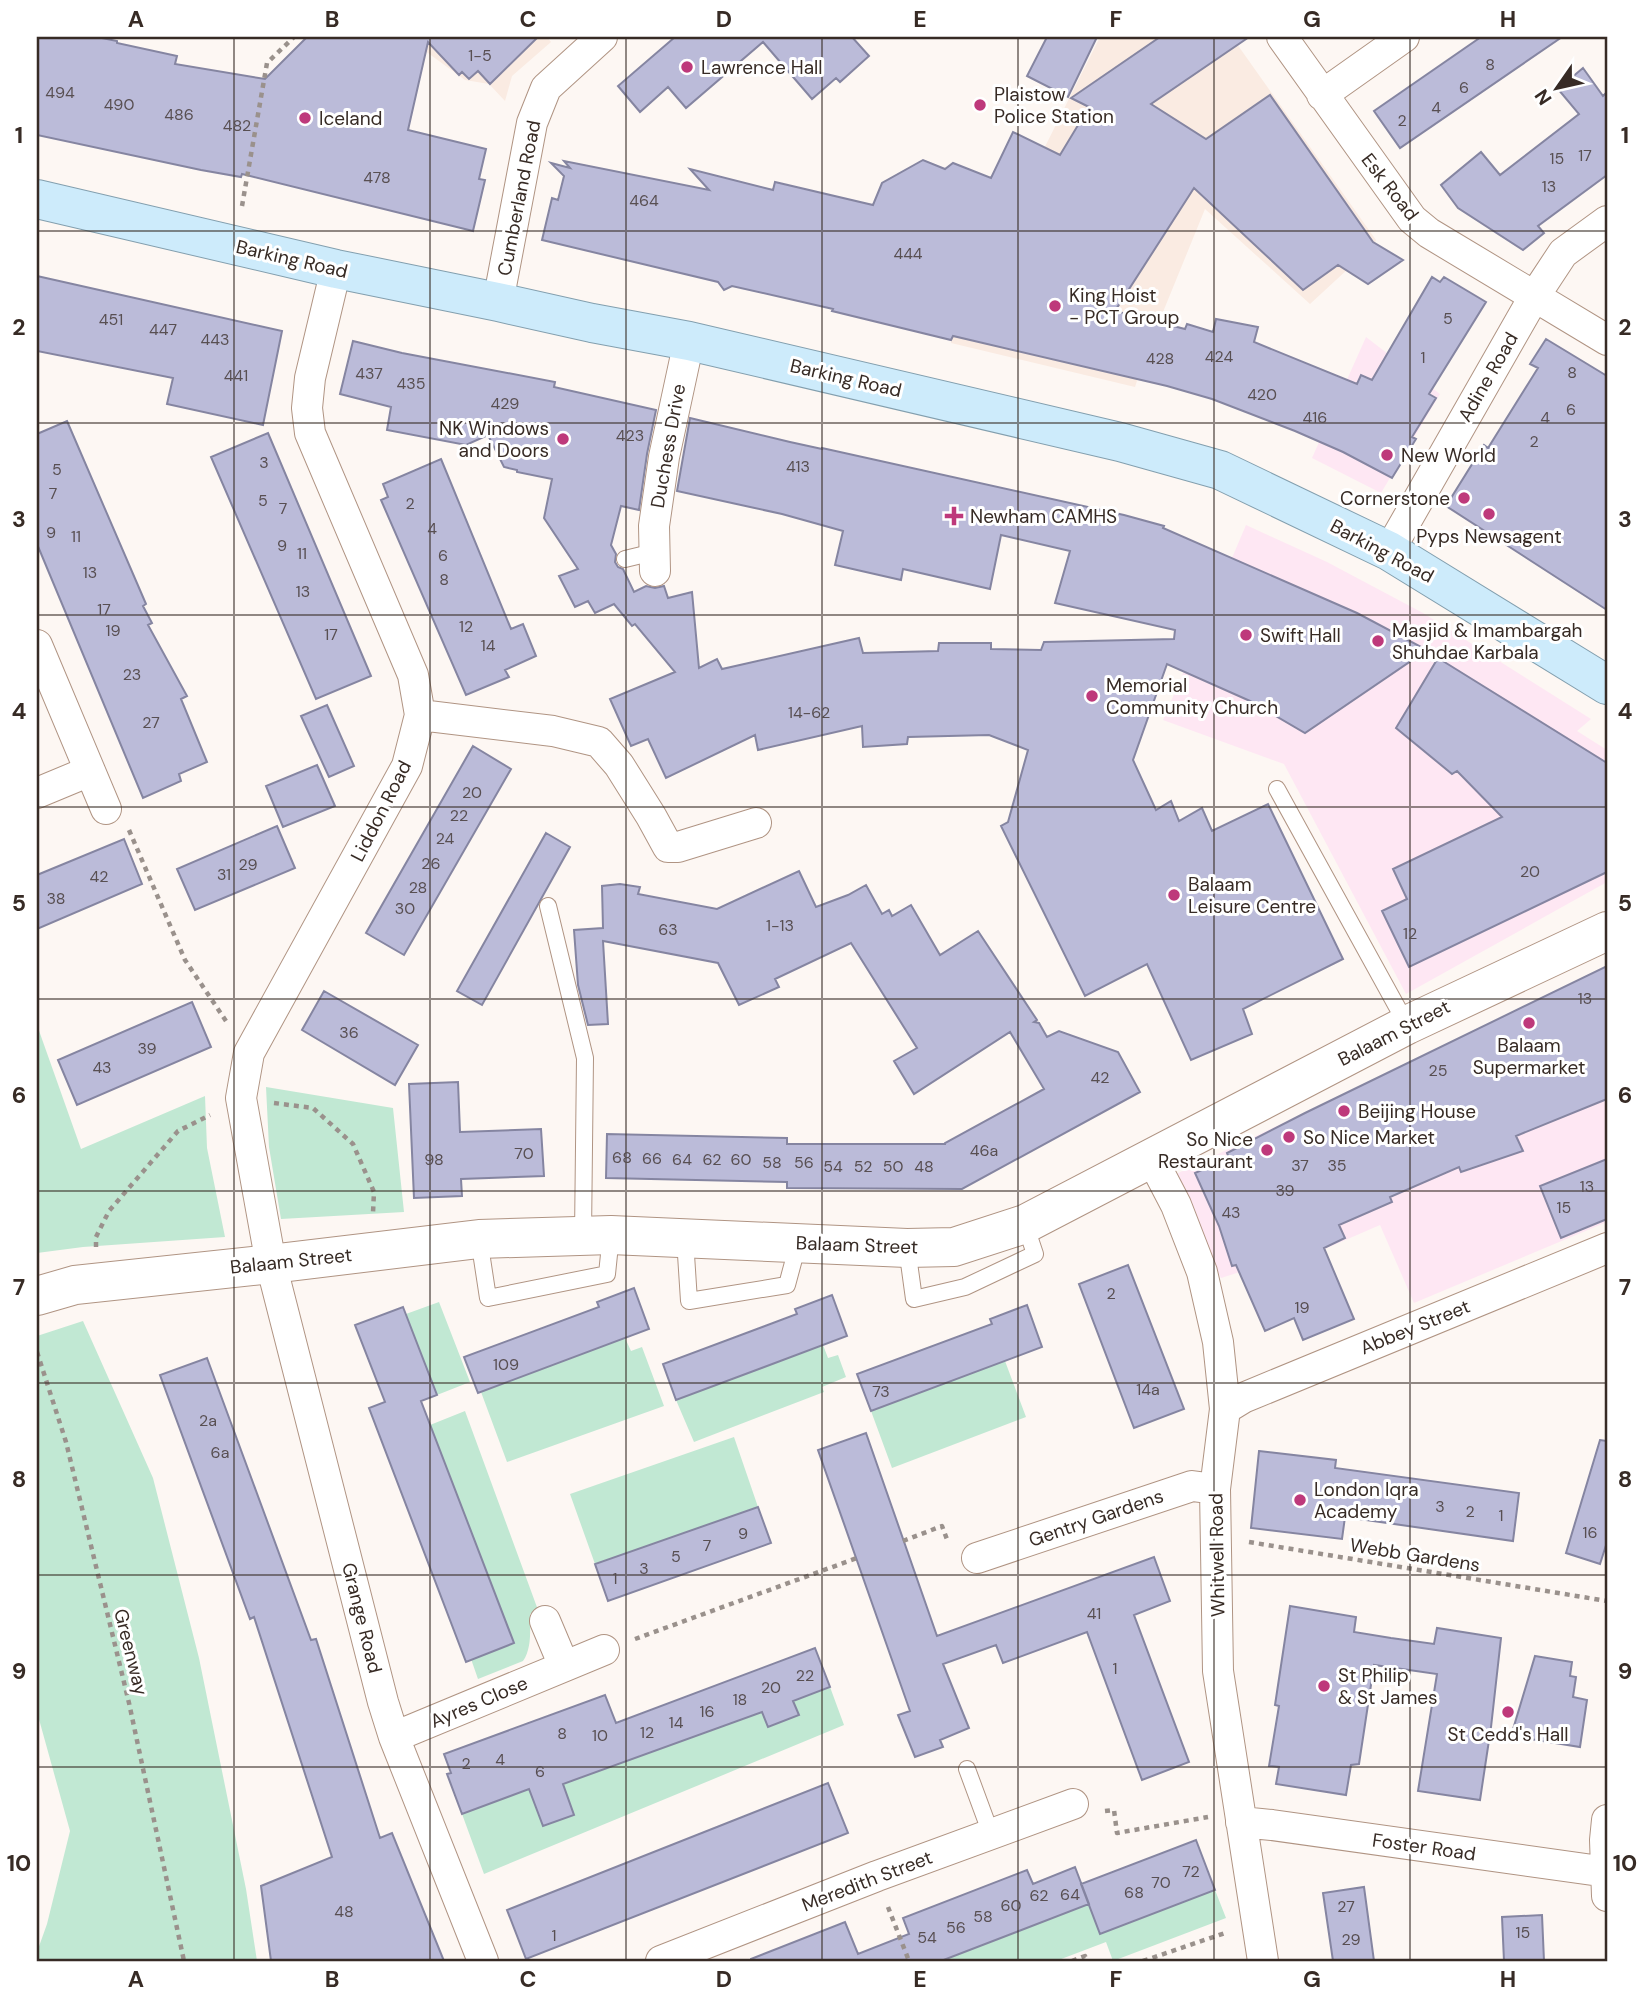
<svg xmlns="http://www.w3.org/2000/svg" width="1644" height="1998" viewBox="0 0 1644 1998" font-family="'DM Sans',sans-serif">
	<rect width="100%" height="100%" fill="#fdf7f3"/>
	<path fill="#fee7f3" d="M1366,337L1440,394L1381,493L1312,458Z
		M1246,525L1327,562L1423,613L1591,719L1577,731L1607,750V882L1406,994L1284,764L1163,720Z
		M1607,968V1222L1414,1303L1380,1225L1304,1258L1271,1262L1221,1278L1172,1176Z"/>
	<path fill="#faebe2" d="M406,37H547L551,42L512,76L505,101L489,84L465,80Z
		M1100,37H1232L1376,240L1374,245L1310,304L1205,209L1163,312L1160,311L1135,387L951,343L956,324Z"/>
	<path fill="#c1e8d3" d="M37,1025L81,1149L205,1096L207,1148L225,1237L83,1247L37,1253Z
		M266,1087L393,1108L404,1212L281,1219L269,1147Z
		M439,1302L470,1382L437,1395L406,1314Z
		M83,1321L153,1478L199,1658L246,1889L257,1961H37V1952L47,1924L70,1831L37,1712V1336Z
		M625,1338L631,1351L642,1347L664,1406L507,1462L481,1392Z
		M823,1345L828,1358L838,1355L846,1377L822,1387L824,1392L694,1442L676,1400Z
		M1005,1361L1026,1417L892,1468L871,1411Z
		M465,1411L538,1610L530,1614C530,1630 532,1648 523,1661L478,1679L471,1659L430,1425Z
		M734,1437L758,1507L595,1564L570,1494Z
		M830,1687L844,1725L484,1874L462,1814L497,1801L491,1783H527L543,1826L574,1814L553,1758L616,1723L627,1719L640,1756L762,1712L768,1727L799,1715L793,1701Z
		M1215,1890L1226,1918L1113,1961L1106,1942L1056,1961H941L1089,1904L1100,1934Z"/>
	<path fill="#bbbbd9" stroke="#8585a1" stroke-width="2" d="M37,37H97L117,41V43L177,56L175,64L265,79L307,37H538L490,84L478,71L469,79L462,72L459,75L428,42L408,130L486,149L479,179L485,180L473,231L242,174L241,177L201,170L37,135Z
		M675,37H852L869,56L840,82L836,78L812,99L763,42L686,108L668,87L640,112L618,86Z
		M1047,37H1097L1068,97L1027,76Z
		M1160,37H1249L1151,104L1206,139L1270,95L1373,242L1403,260L1368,284L1338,265L1303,290L1194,188L1115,311L1185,329L1187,324L1213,332L1216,319L1258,327L1254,342L1357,384L1361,375L1372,380L1432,277L1440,282L1444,277L1486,302L1429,394L1436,398L1412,437L1416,439L1392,478L1343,452L1295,431L1212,399L1167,386L953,336L951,340L832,311L833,309L732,286L724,290L718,282L542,240L552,198L558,200L564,176L551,163L570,168L564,161L709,190L690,169L773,190L775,182L873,205L882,183L923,160L945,169L953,163L991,178L1013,132L1060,155L1089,107L1071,98Z
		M1481,37H1562L1400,148L1374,111Z
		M1583,68L1603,96L1607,92V175L1538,226L1544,233L1523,250L1458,208L1441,185L1481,152L1500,175L1579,114L1558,89Z
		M37,276L282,331L263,425L167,404L173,378L37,351Z
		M1546,339L1607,376V610L1446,506L1484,445L1488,448L1538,368L1530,364Z
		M353,341L402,353L555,382L554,387L656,410L647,454L639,510L621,506L611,545L616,554L615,562L618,567L623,569L634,592L646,586L655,588L664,586L668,598L692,592L699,668L717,659L722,669L859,638L863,653L938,651L939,643H991V649L1041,650L1044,642L1174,639L1175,630L1055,603L1070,551L1001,535L990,589L903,569L901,580L835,565L843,531L782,514L677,491L690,418L790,442L822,449V448L1124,515L1164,526L1163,528L1357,613L1427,650L1305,733L1250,701L1167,664L1133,760L1156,810L1171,801L1179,821L1202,808L1212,831L1268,804L1343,959L1243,1009L1252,1034L1191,1060L1147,964L1085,996L1001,826L1008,822L1028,750L989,735L908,737L907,744L863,747L862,726L758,750L755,735L666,778L648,739L631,746L610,699L675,672L635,624L632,626L614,604L595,613L588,601L575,607L559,576L578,569L544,518L552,479L517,472V470L504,467L488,435L466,445L387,430L391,407L340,394Z
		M67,421L146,604L143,606L152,623L148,625L187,696L181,699L207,762L179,774L181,781L143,798L37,544V434Z
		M268,433L371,676L316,699L211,457Z
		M441,459L511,629L523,624L536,656L505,670L509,677L466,695L381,500L388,497L383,484Z
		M1438,658L1607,763V872L1409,967L1382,911L1407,899L1393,869L1502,817L1457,771L1452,774L1396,728Z
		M327,705L354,766L329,777L301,716Z
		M473,746L511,769L404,955L366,933Z
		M317,765L335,806L283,827L266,786Z
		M277,826L295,868L195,910L177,869Z
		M546,833L570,847L482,1005L457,991Z
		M124,839L142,884L37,929V875Z
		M799,871L816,907L848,895L866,885L882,914L889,910L892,916L911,905L940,955L978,931L1037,1020L1034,1022L1039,1023L1047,1037L1059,1031L1118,1052L1140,1092L962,1189L787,1188V1182L606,1178L607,1134L787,1138V1144H945V1143L1044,1089L1010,1032L914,1094L894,1061L917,1048L851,943L775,979L779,987L739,1005L718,963L603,941L608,1024L588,1025L578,985L574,930L603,928L602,886L620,884L640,887L638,894L717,909Z
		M1607,966V1099L1516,1136L1523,1151L1461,1172L1459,1167L1390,1197L1392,1202L1339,1225L1345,1238L1324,1248L1354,1319L1303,1340L1294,1318L1265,1331L1236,1265L1232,1266L1219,1226L1195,1173L1229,1158L1227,1153L1305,1113Z
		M324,991L418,1045L395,1085L302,1030Z
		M192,1002L211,1047L77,1105L58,1060Z
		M458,1082L460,1132L541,1129L544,1176L461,1179L462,1196L414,1198L409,1084Z
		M1607,1159V1219L1561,1238L1540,1186Z
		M1128,1265L1184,1409L1134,1428L1079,1284Z
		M634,1288L649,1329L478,1393L464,1357L599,1307L597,1302Z
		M832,1295L847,1336L676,1400L663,1364L797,1314L795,1309Z
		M1027,1305L1042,1347L871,1411L857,1374L992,1324L990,1319Z
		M403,1307L437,1395L421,1401L514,1643L466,1662L369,1408L385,1402L355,1325Z
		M207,1358L311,1640L316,1639L380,1838L392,1833L444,1961H271L261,1886L332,1857L254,1617L250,1619L160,1375Z
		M866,1433L937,1636L1154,1557L1170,1601L1134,1615L1189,1762L1142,1780L1087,1632L1003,1663L996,1645L943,1664L969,1728L940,1740L943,1747L915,1757L898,1715L910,1711L818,1450Z
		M1600,1440L1607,1441V1542L1600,1564L1566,1553Z
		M1259,1451L1336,1460L1335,1468L1519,1493L1513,1541L1345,1517L1342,1539L1251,1528Z
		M758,1507L771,1543L608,1601L595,1564Z
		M1290,1606L1356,1617L1354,1632L1391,1638L1434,1644L1437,1628L1501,1638L1491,1727L1480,1800L1418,1791L1437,1674L1374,1665L1359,1764L1351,1765L1346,1795L1276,1784L1279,1767L1269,1766L1279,1706L1275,1705Z
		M815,1648L830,1687L793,1701L799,1715L768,1727L762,1712L563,1784L574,1815L543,1826L529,1789L462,1814L447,1774L451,1773L444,1754L605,1695L616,1723Z
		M1535,1656L1572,1662L1570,1676L1576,1677L1573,1697L1587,1700L1580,1747L1511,1736Z
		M828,1783L848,1833L526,1959L507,1910Z
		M1196,1840L1215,1890L1100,1934L1081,1884Z
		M1075,1867L1089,1904L941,1961H751V1959L845,1922L858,1954L909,1934L903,1918L1027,1870L1033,1884Z
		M1364,1887L1374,1961H1333L1323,1893Z
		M1542,1915L1544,1961H1504L1502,1917Z"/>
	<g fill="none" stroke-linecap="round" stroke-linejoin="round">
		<g stroke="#b09483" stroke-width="18">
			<path id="service" d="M625,559L654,552
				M1277,789L1407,1025
				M548,906L585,1058L583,1235
				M479,1239L488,1298L607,1274L611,1235
				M685,1239L689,1301L787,1285L798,1244
				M907,1248L914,1299L965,1287L1035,1254L1025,1224
				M967,1769L991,1834"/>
		</g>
		<g stroke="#b09483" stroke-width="32">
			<path id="minor" d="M1282,37L1412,219L1429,233L1607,340
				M1322,95L1404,37
				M336,269L310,378L307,408L310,433L413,675L420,715L407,766L249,1053L241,1098L271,1264L383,1702L394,1737L483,1961
				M498,302L532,123L546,88L602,37
				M1389,551L1534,297L1563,253L1607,221
				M655,571L654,526L664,457L689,341
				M37,645L106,809
				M420,715L553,731L599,742L619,765L651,816L668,847H678L756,823
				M37,793L90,771
				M1152,1159L1176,1205L1202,1272L1218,1342L1225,1409L1215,1489L1218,1671L1263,1961
				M1225,1409L1243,1398L1607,1248
				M977,1558L1192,1486L1215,1489
				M545,1621L564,1666
				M394,1737L604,1650
				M1607,1820L1605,1840L1607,1896
				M1241,1822L1272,1825L1607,1872
				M661,1961L877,1876L1073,1804"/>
		</g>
		<g stroke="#b09483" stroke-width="40">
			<path id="secondary" d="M37,1296L75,1285L271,1264L479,1239L611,1235L907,1248L954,1247L1025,1224L1407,1025L1607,931"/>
		</g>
		<g stroke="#839fae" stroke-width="40">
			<path id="primary" d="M37,199L336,269L498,302L592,323L689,341L1120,442L1220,470L1389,551L1607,685"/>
		</g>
		<path stroke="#9a918c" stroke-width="4.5" stroke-dasharray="5 5" stroke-linecap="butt" d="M242,206L267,63L294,37
			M129,830L185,960L228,1024
			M274,1103L313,1108L353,1144L374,1192L373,1213
			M96,1247V1237L109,1211L178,1131L210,1115
			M37,1352L66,1442L129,1703L184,1961
			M903,1541L942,1526L948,1542
			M1249,1542L1607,1601
			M635,1639L857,1558
			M1105,1811L1114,1810L1117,1833L1208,1817
			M888,1907L909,1961
			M1072,1961L1085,1956L1087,1961
			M1143,1961L1225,1933"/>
		<use href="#service" stroke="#fff" stroke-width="16"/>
		<use href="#minor" stroke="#fff" stroke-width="30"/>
		<use href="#secondary" stroke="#fff" stroke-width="38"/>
		<use href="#primary" stroke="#cdebfb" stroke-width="38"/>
	</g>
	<path fill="none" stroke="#372b25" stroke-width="2" stroke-opacity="0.55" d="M234,37V1961M430,37V1961M626,37V1961M822,37V1961M1018,37V1961M1214,37V1961M1410,37V1961M37,231H1607M37,423H1607M37,615H1607M37,807H1607M37,999H1607M37,1191H1607M37,1383H1607M37,1575H1607M37,1767H1607"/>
	<g fill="#be397b" stroke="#fff" stroke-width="2.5">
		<circle cx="687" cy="67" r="7"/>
		<circle cx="980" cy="105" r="7"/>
		<circle cx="305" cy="118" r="7"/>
		<circle cx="1055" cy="306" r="7"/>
		<circle cx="563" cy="439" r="7"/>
		<circle cx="1387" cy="455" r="7"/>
		<circle cx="1464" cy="498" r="7"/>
		<circle cx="1489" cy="514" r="7"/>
		<path d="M950.5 505.5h7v7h7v7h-7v7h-7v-7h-7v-7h7z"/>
		<circle cx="1246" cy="635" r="7"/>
		<circle cx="1378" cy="641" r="7"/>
		<circle cx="1092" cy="696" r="7"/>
		<circle cx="1174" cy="895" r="7"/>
		<circle cx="1529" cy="1023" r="7"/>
		<circle cx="1344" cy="1111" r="7"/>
		<circle cx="1289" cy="1137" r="7"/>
		<circle cx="1267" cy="1150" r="7"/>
		<circle cx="1300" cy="1500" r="7"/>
		<circle cx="1324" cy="1686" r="7"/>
		<circle cx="1508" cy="1712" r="7"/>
	</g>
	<g text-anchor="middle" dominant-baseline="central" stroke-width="6" stroke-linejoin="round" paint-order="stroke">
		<g font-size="16" fill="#584f52">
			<text x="480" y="55">1-5</text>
			<text x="1490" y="64">8</text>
			<text x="1464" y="87">6</text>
			<text x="60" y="92">494</text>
			<text x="119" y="104">490</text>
			<text x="1436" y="107">4</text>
			<text x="179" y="114">486</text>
			<text x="1402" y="120">2</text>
			<text x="237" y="125">482</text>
			<text x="1585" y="155">17</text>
			<text x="1557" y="158">15</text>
			<text x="377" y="177">478</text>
			<text x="1549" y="186">13</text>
			<text x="644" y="200">464</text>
			<text x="908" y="253">444</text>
			<text x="1448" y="318">5</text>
			<text x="111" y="319">451</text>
			<text x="163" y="329">447</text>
			<text x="215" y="339">443</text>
			<text x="1219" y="356">424</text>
			<text x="1423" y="357">1</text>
			<text x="1160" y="358">428</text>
			<text x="1572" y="372">8</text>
			<text x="369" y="373">437</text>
			<text x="236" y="375">441</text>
			<text x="411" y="383">435</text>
			<text x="1262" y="394">420</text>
			<text x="505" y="403">429</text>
			<text x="1571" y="409">6</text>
			<text x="1315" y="417">416</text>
			<text x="1545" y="417">4</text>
			<text x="630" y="435">423</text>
			<text x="1534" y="441">2</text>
			<text x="264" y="462">3</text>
			<text x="798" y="466">413</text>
			<text x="57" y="469">5</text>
			<text x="53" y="493">7</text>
			<text x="263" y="500">5</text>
			<text x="410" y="503">2</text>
			<text x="283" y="508">7</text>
			<text x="432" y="528">4</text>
			<text x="51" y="532">9</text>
			<text x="76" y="536">11</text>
			<text x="282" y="545">9</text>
			<text x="302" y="553">11</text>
			<text x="443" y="555">6</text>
			<text x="90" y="572">13</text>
			<text x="444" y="579">8</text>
			<text x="303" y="591">13</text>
			<text x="104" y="609">17</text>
			<text x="466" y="626">12</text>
			<text x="113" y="630">19</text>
			<text x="331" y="634">17</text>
			<text x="488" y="645">14</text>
			<text x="132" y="674">23</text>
			<text x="809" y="712">14-62</text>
			<text x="151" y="722">27</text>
			<text x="472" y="792">20</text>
			<text x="459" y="815">22</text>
			<text x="445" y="838">24</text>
			<text x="431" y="863">26</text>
			<text x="248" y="864">29</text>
			<text x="1530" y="871">20</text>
			<text x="224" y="874">31</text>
			<text x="99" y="876">42</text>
			<text x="418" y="887">28</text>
			<text x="56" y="898">38</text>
			<text x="405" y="908">30</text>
			<text x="780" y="925">1-13</text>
			<text x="668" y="929">63</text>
			<text x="1410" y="933">12</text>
			<text x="1585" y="998">13</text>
			<text x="349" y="1032">36</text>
			<text x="147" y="1048">39</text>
			<text x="102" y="1067">43</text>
			<text x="1438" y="1070">25</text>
			<text x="1100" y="1077">42</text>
			<text x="984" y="1150">46a</text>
			<text x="524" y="1153">70</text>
			<text x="622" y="1157">68</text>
			<text x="652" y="1158">66</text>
			<text x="434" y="1159">98</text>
			<text x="682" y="1159">64</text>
			<text x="712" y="1159">62</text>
			<text x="741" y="1159">60</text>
			<text x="772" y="1162">58</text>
			<text x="804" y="1162">56</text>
			<text x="1300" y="1165">37</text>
			<text x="1337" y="1165">35</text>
			<text x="833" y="1166">54</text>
			<text x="863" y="1166">52</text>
			<text x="893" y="1166">50</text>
			<text x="924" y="1166">48</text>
			<text x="1587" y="1186">13</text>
			<text x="1285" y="1190">39</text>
			<text x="1564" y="1207">15</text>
			<text x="1231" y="1212">43</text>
			<text x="1111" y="1293">2</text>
			<text x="1302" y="1307">19</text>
			<text x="506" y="1364">109</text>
			<text x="1148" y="1389">14a</text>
			<text x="881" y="1391">73</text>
			<text x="208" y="1420">2a</text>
			<text x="220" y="1452">6a</text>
			<text x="1440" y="1506">3</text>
			<text x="1470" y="1511">2</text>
			<text x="1501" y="1515">1</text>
			<text x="1590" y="1532">16</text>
			<text x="743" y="1533">9</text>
			<text x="707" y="1545">7</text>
			<text x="676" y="1556">5</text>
			<text x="644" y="1568">3</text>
			<text x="615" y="1578">1</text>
			<text x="1094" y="1613">41</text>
			<text x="1115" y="1668">1</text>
			<text x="805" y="1675">22</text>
			<text x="771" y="1687">20</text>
			<text x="740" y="1699">18</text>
			<text x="707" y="1711">16</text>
			<text x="676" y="1722">14</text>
			<text x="647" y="1732">12</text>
			<text x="562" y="1733">8</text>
			<text x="600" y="1735">10</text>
			<text x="500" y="1759">4</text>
			<text x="466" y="1763">2</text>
			<text x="540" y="1771">6</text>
			<text x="1191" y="1871">72</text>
			<text x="1161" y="1882">70</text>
			<text x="1134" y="1892">68</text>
			<text x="1070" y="1894">64</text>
			<text x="1039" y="1895">62</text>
			<text x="1011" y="1905">60</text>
			<text x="1346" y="1906">27</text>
			<text x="344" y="1911">48</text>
			<text x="983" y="1916">58</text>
			<text x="956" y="1927">56</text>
			<text x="1523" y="1932">15</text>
			<text x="554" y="1935">1</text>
			<text x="927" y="1937">54</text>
			<text x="1351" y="1939">29</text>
		</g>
		<g font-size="19" fill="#372b25" stroke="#fff" text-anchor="start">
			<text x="701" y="67">Lawrence Hall</text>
			<text x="994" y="94">Plaistow<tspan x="994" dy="22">Police Station</tspan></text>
			<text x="319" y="118">Iceland</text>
			<text x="1069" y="295">King Hoist<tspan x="1069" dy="22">- PCT Group</tspan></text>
			<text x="549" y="428" text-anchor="end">NK Windows<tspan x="549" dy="22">and Doors</tspan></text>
			<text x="1401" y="455">New World</text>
			<text x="1450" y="498" text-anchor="end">Cornerstone</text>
			<text x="970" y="516">Newham CAMHS</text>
			<text x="1489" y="536" text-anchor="middle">Pyps Newsagent</text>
			<text x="1392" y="630">Masjid &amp; Imambargah<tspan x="1392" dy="22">Shuhdae Karbala</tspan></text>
			<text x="1260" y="635">Swift Hall</text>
			<text x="1106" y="685">Memorial<tspan x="1106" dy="22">Community Church</tspan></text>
			<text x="1188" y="884">Balaam<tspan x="1188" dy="22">Leisure Centre</tspan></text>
			<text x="1529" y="1045" text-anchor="middle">Balaam<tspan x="1529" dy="22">Supermarket</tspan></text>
			<text x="1358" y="1111">Beijing House</text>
			<text x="1303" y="1137">So Nice Market</text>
			<text x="1253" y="1139" text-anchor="end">So Nice<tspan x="1253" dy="22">Restaurant</tspan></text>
			<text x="1314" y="1489">London Iqra<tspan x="1314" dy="22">Academy</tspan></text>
			<text x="1338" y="1675">St Philip<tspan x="1338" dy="22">&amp; St James</tspan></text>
			<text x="1508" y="1734" text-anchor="middle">St Cedd's Hall</text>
		</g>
		<g font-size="19" fill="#372b25" stroke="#fff">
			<text transform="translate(1390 187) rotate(52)">Esk Road</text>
			<text transform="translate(519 198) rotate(-79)">Cumberland Road</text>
			<text transform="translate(292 259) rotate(13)">Barking Road</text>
			<text transform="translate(1488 377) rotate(-60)">Adine Road</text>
			<text transform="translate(846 378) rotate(13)">Barking Road</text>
			<text transform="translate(668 446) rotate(-80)">Duchess Drive</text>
			<text transform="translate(1382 551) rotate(28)">Barking Road</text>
			<text transform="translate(381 811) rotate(-63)">Liddon Road</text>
			<text transform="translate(1394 1033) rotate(-27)">Balaam Street</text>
			<text transform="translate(857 1245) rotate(2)">Balaam Street</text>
			<text transform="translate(291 1261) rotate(-6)">Balaam Street</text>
			<text transform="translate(1415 1327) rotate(-22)">Abbey Street</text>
			<text transform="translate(1096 1518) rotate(-19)">Gentry Gardens</text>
			<text transform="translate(1217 1555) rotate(-91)">Whitwell Road</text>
			<text transform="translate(1415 1555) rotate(9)">Webb Gardens</text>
			<text transform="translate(362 1618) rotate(76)">Grange Road</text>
			<text transform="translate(131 1652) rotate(76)">Greenway</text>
			<text transform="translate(479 1702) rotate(-23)">Ayres Close</text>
			<text transform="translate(1424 1847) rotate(8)">Foster Road</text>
			<text transform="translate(867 1881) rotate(-21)">Meredith Street</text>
		</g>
	</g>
	<rect width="1644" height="1998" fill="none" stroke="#ffffff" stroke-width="77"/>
	<g transform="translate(1557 88) rotate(236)" stroke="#ffffff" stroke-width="5" paint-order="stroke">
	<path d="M0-5L12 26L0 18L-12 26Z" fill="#372b25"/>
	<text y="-10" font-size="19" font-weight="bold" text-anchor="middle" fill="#372b25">N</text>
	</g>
	<rect x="38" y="38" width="1568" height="1922" fill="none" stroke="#372b25" stroke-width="2.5"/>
	<g font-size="23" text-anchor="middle" font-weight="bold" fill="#372b25">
		<text x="136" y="27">A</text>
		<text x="332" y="27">B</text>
		<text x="528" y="27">C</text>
		<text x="724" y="27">D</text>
		<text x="920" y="27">E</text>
		<text x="1116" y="27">F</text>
		<text x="1312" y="27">G</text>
		<text x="1508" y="27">H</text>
		<text x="19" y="143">1</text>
		<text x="1625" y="143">1</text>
		<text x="19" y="335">2</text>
		<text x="1625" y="335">2</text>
		<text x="19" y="527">3</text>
		<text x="1625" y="527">3</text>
		<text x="19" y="719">4</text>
		<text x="1625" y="719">4</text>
		<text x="19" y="911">5</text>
		<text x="1625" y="911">5</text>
		<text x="19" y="1103">6</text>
		<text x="1625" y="1103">6</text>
		<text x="19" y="1295">7</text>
		<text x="1625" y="1295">7</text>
		<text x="19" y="1487">8</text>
		<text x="1625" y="1487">8</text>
		<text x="19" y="1679">9</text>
		<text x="1625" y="1679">9</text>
		<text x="19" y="1871">10</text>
		<text x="1625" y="1871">10</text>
		<text x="136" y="1987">A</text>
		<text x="332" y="1987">B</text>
		<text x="528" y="1987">C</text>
		<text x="724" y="1987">D</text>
		<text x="920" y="1987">E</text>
		<text x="1116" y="1987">F</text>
		<text x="1312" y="1987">G</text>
		<text x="1508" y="1987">H</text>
	</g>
</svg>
